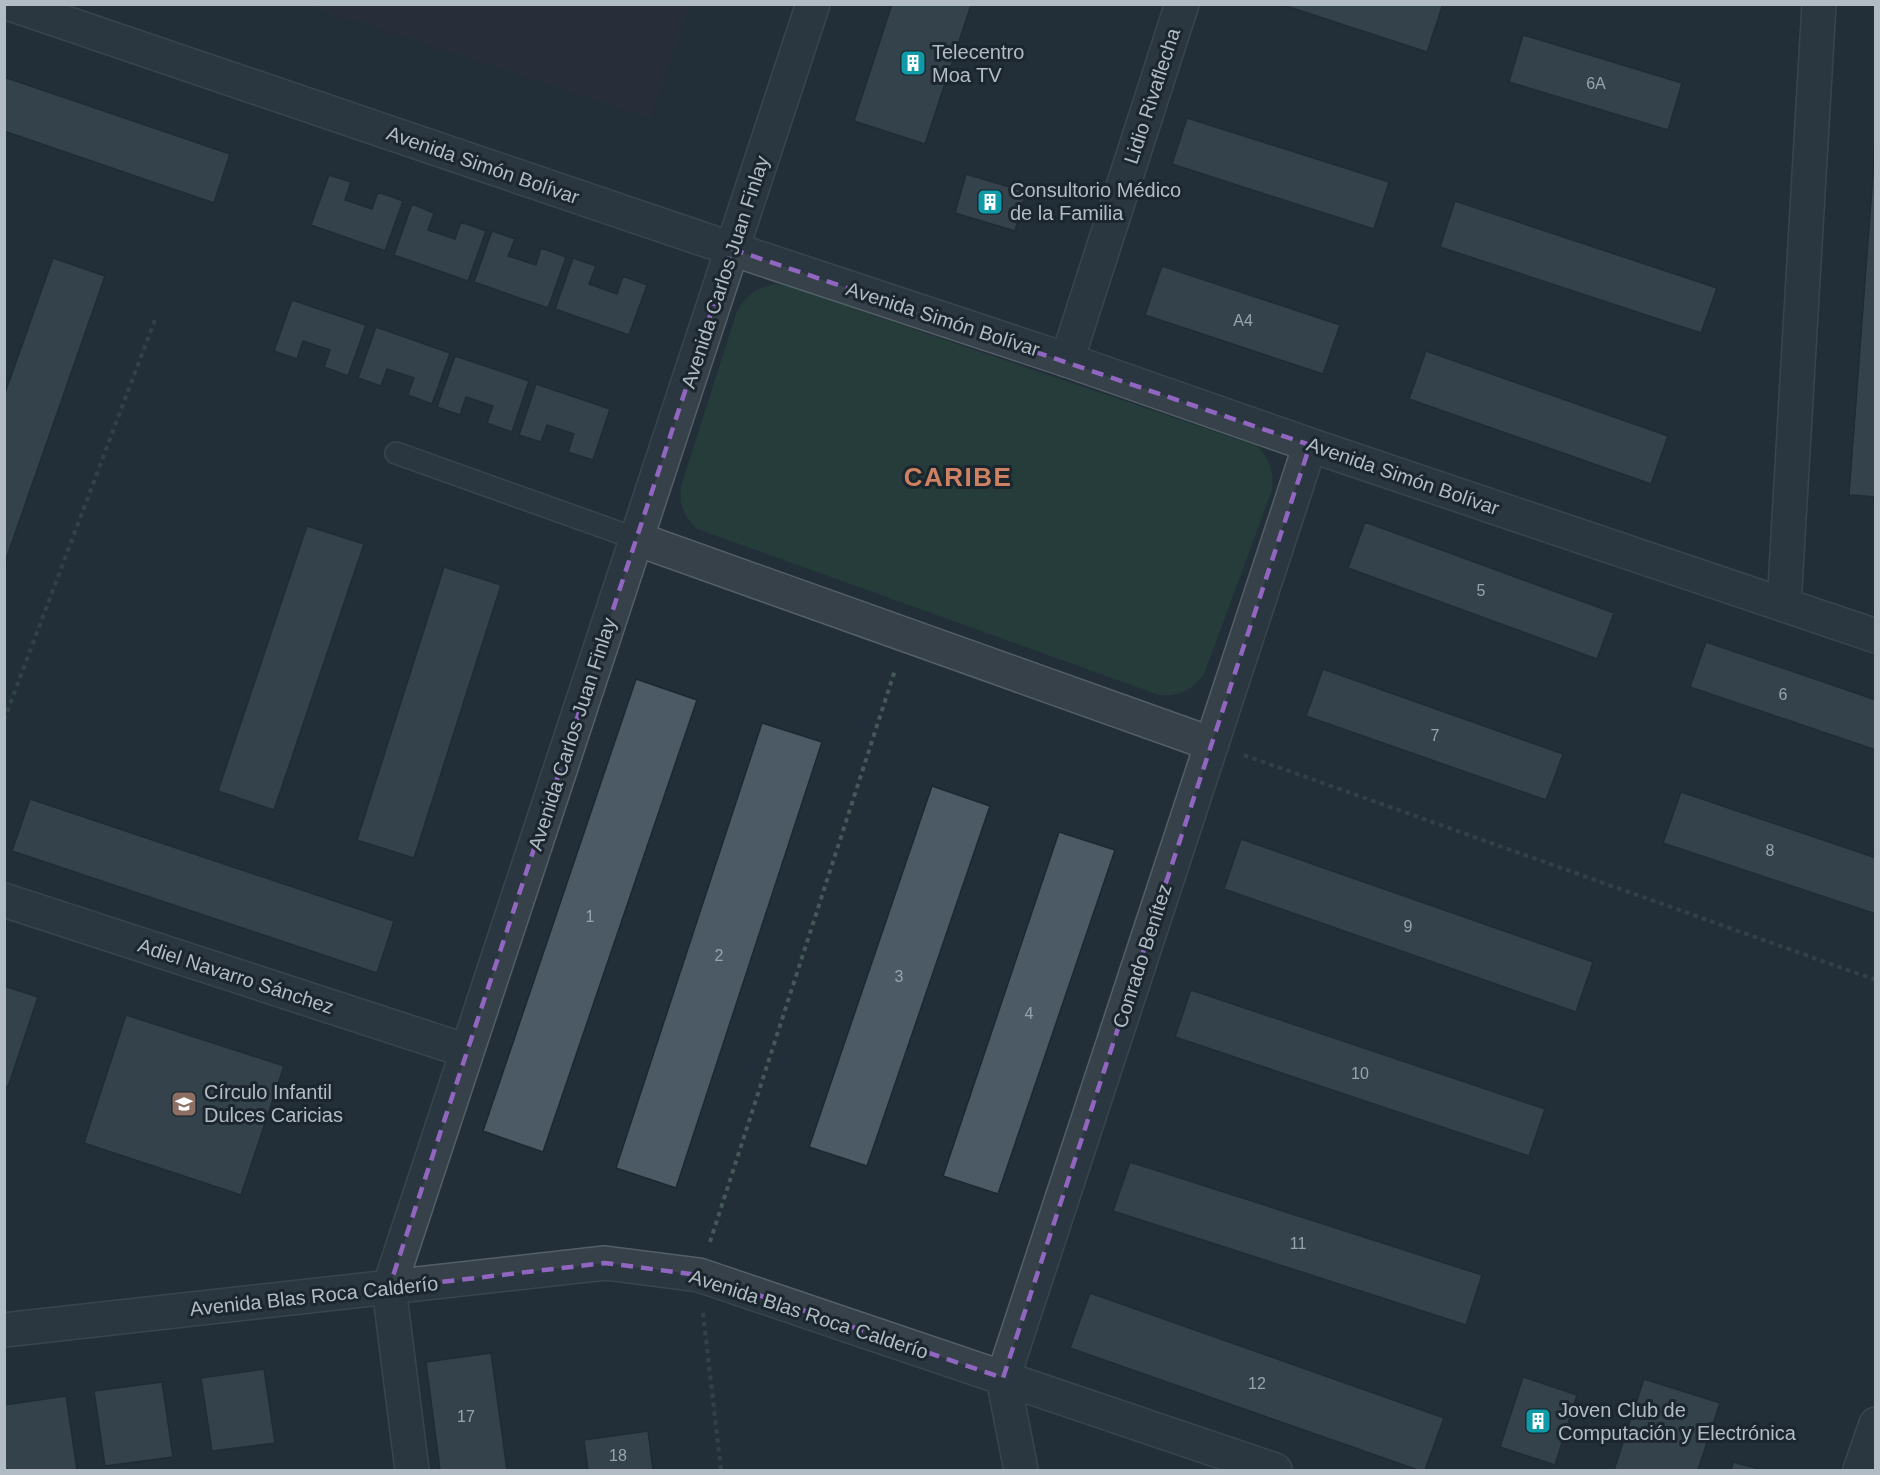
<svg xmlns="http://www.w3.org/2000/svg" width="1880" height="1475" viewBox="0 0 1880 1475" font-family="Arial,sans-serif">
	<rect width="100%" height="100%" fill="#222f39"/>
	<path fill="#2e2e3a" d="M306,5L690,4V5L650,119Z"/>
	<path fill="#253c3a" d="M777,284L790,287L1257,446C1271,461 1275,473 1271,493L1204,674C1192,690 1180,697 1159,695L697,529C683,516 678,503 682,483L736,314C745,295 756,287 777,284Z"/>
	<path fill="#4b5a64" stroke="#1d2830" stroke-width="1.5" d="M892,4L971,5L925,144L854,121Z
		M1280,4H1443L1427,52Z
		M1523,35L1682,83L1668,130L1509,82Z
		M4,77L230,154L214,203L4,131Z
		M1187,118L1389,182L1374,229L1172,164Z
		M1876,134V497L1849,495Z
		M966,174L1026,192L1015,231L955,213Z
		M329,175L351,182L345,200L372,209L378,192L403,201L385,251L311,225Z
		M1455,201L1717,288L1701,333L1440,247Z
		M412,204L434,213L428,230L455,239L461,222L486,231L468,281L394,255Z
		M492,231L515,239L508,256L536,265L541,248L566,257L548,308L474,282Z
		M53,258L105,276L4,565V396Z
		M573,258L596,266L589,284L617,294L623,276L647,285L629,335L555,309Z
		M1162,266L1340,325L1323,374L1145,315Z
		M292,300L366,325L348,376L324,367L330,350L303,341L297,359L274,351Z
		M376,327L450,353L432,404L408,395L414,378L387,369L381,386L358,378Z
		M1426,351L1668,436L1651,484L1409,399Z
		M455,356L529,381L512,432L487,423L493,406L466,397L460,415L437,407Z
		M536,384L610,409L593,460L568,452L574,434L547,425L541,442L519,435Z
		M1365,522L1614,613L1597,659L1348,568Z
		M307,526L364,544L274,810L218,791Z
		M444,567L501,585L414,858L357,840Z
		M1706,642L1876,700V750L1690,687Z
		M1323,669L1563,754L1546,800L1306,716Z
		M636,679L697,700L543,1152L483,1131Z
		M762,723L822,742L676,1188L616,1168Z
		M932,786L990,806L867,1166L809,1147Z
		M1681,792L1876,858V914L1663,843Z
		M30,799L394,921L377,973L12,851Z
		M1059,832L1115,850L998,1194L943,1176Z
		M1241,839L1593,962L1576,1012L1224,889Z
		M4,986L38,997L8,1087L4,1086Z
		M1191,990L1545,1109L1529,1156L1175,1037Z
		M126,1015L284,1066L241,1195L84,1143Z
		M1130,1162L1482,1275L1466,1325L1113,1211Z
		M1090,1293L1444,1418L1425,1470H1418L1070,1348Z
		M491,1353L507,1470H440L426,1362Z
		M264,1369L275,1443L212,1451L201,1378Z
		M1523,1377L1577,1395L1555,1465L1500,1447Z
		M1644,1379L1720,1403L1698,1470H1614Z
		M162,1382L173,1457L105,1466L94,1391Z
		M66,1396L77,1470H5L4,1405Z
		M648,1431L653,1470H588L584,1440Z
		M1733,1462L1763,1470H1731Z"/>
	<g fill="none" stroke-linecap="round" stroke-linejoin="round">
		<g stroke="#545f67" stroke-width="24">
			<path id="service" d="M396,453L637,539"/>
		</g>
		<g stroke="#545f67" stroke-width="36">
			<path id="minor" d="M1067,360L1182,4
				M637,539L1212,744
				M1784,605L1819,4
				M4,900L467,1051
				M4,1330L605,1263L699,1275L1275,1470
				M412,1470L389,1288L813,4
				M1021,1470L1003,1378L1310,445
				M1860,1470L1876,1424"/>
		</g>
		<g stroke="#545f67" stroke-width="36">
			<path id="tertiary" d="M10,4L732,249L1067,360L1310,445L1876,636"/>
		</g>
		<path stroke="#445858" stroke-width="4" stroke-dasharray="4.5 4.5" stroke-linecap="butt" d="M4,720L156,317
			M1244,755L1876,980
			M710,1242L895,670
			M703,1313L721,1470"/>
		<use href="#service" stroke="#364149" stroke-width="21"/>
		<use href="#minor" stroke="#364149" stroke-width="33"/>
		<use href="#tertiary" stroke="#364149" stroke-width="33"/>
	</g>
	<path d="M0 0H1880V1475H0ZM732,249L1310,445L1003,1378L699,1275L605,1263L389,1288Z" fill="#222f39" fill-opacity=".55" fill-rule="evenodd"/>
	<path fill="none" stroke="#9166c1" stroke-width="4.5" stroke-dasharray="12 8" stroke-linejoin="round" d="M732,249L1310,445L1003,1378L699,1275L605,1263L389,1288Z"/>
	<defs>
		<g id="building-square" transform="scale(1.35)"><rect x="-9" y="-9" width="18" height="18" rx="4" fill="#0f9aa8" stroke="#1b262e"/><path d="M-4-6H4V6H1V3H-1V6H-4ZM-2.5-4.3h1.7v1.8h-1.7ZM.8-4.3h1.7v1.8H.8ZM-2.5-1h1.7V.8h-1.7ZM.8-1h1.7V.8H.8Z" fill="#fff"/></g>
		<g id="school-square" transform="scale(1.35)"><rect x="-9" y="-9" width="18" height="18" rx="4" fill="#8d6e63" stroke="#1b262e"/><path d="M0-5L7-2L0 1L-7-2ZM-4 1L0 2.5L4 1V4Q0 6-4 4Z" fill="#fff"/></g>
	</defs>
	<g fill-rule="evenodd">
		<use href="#building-square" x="913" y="63"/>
		<use href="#building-square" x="990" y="202"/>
		<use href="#school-square" x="184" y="1104"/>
		<use href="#building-square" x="1538" y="1421"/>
	</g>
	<g text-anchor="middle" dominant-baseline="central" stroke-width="6" stroke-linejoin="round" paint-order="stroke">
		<g font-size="16" fill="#98a4ad">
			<text x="1596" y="83">6A</text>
			<text x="1243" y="320">A4</text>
			<text x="1481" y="590">5</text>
			<text x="1783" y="694">6</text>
			<text x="1435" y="735">7</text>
			<text x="1770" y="850">8</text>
			<text x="590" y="916">1</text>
			<text x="1408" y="926">9</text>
			<text x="719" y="955">2</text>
			<text x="899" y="976">3</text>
			<text x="1029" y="1013">4</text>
			<text x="1360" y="1073">10</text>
			<text x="1298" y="1243">11</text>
			<text x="1257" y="1383">12</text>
			<text x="466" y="1416">17</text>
			<text x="618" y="1455">18</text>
		</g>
		<g font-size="20" fill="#b1bcc5" stroke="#1b262e" text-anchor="start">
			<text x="932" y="52">Telecentro<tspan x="932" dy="23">Moa TV</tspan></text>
			<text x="1010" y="190">Consultorio Médico<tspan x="1010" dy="23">de la Familia</tspan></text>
			<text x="204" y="1092">Círculo Infantil<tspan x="204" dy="23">Dulces Caricias</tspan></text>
			<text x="1558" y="1410">Joven Club de<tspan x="1558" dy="23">Computación y Electrónica</tspan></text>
		</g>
		<g font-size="20" fill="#b1bcc5" stroke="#1b262e">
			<text transform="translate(1152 96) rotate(-72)">Lidio Rivaflecha</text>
			<text transform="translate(483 165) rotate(19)">Avenida Simón Bolívar</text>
			<text transform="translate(725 272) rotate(-72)">Avenida Carlos Juan Finlay</text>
			<text transform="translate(943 319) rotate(18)">Avenida Simón Bolívar</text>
			<text transform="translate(1403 476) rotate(19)">Avenida Simón Bolívar</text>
			<text transform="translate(572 734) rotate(-72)">Avenida Carlos Juan Finlay</text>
			<text transform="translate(1142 956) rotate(-72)">Conrado Benítez</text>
			<text transform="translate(236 976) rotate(18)">Adiel Navarro Sánchez</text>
			<text transform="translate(314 1296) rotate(-6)">Avenida Blas Roca Calderío</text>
			<text transform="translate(809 1314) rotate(18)">Avenida Blas Roca Calderío</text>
		</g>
		<g font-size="26" font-weight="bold" letter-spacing="1.5" fill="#ce8263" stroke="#1b262e">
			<text x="958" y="477">CARIBE</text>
		</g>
	</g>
	<rect width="1880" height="1475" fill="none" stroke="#b1bcc5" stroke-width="12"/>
</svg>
